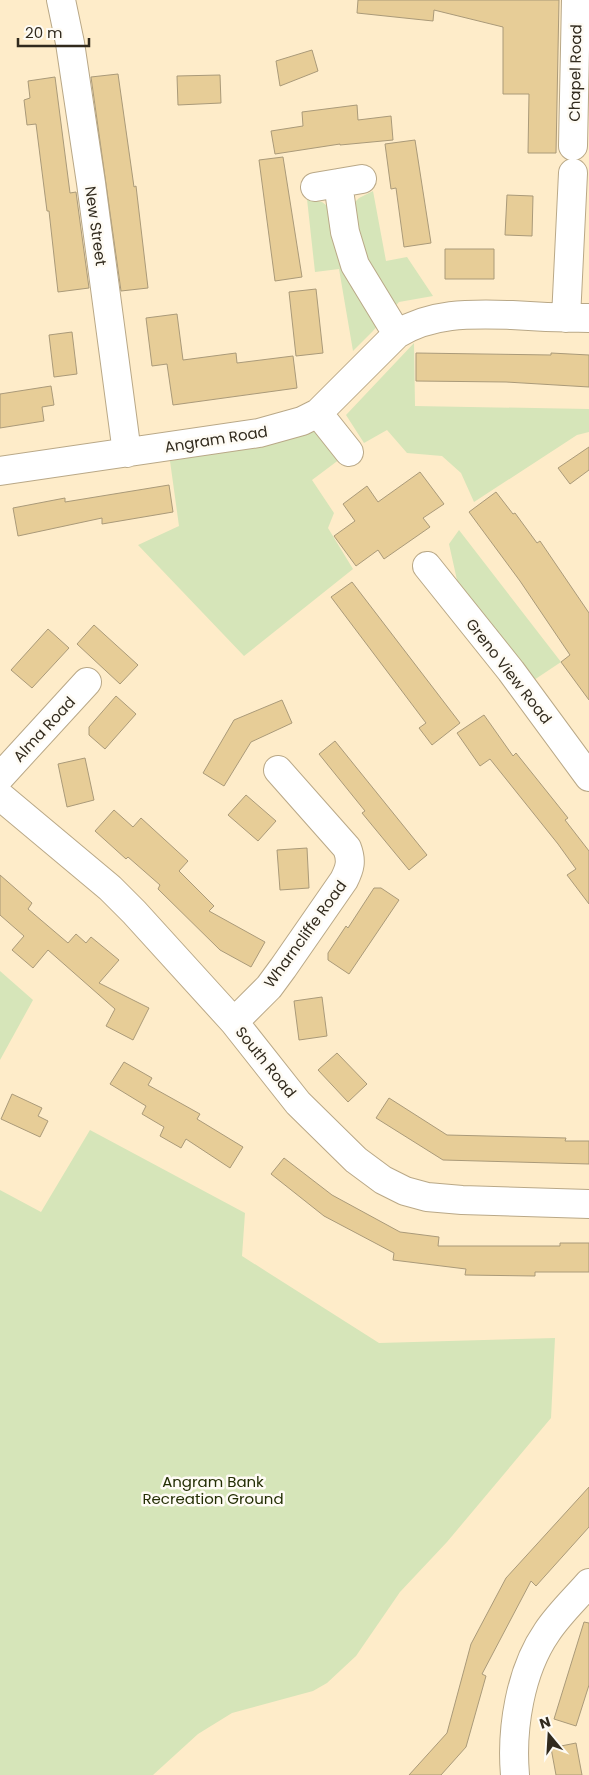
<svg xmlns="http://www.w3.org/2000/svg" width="589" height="1775" viewBox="0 0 589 1775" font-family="Poppins,sans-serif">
	<rect width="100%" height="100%" fill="#feecc9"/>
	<path fill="#d6e5b9" d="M373,191L386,261L407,257L433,296L399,302L372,332L353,351L339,269L315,272L307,199L322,202L330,208L352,205L359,198Z
		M414,343L415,406L589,409V432L577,435L474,502L461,473L442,456L407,453L387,430L364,443L346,415Z
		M317,431L340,459L312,480L334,513L328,528L353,569L244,656L138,545L179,526L170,461L268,444Z
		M459,530L561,662L531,682L457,580L449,544Z
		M0,971L33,1000L0,1060Z
		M90,1130L245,1213L242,1256L379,1343L555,1338L551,1418L447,1542L400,1592L356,1656L327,1683L313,1691L232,1713L198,1734L153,1775H0V1190L41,1212Z"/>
	<path fill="#e7cd97" stroke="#aa9a79" d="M358,0H559L556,153H528L529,94H503V27L434,10L433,21L357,13Z
		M312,50L318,71L280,86L276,61Z
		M118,74L134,187L136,186L148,288L121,291L91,77Z
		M220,75L221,103L178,105L177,76Z
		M55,77L70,193L76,192L89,288L58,292L49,211H47L36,124L27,125L24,100L30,98L28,81Z
		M357,105L358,120L391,116L393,140L340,145V144L275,154L271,131L303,126L302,112Z
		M415,140L431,243L404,247L396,188L391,189L385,144Z
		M283,157L302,277L275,281L259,160Z
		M507,195L533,196L532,236L505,235Z
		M445,249H494V279H445Z
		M316,289L323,353L296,356L289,292Z
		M177,314L183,360L236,353L237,363L293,356L297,388L173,405L167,364L152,366L146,318Z
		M72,332L77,374L54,377L49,335Z
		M416,353L551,355V353L589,355V387L506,382L416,381Z
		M51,386L54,405L42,407L44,421L0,428V394Z
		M589,447V470L570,484L558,468Z
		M420,472L444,504L423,518L430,527L384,559L378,550L356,566L334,536L355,521L343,504L367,486L378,502Z
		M169,485L173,512L102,524V518L18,536L13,508L65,498V502Z
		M496,492L513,514L515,513L537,543L540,541L589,613V700L561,662L570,655L520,581L469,512Z
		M352,582L460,723L432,745L419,728L426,723L331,597Z
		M94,625L138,665L120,684L77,644Z
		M48,629L69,648L32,688L11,670Z
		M116,696L136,714L105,749L89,735V727Z
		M282,700L292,723L251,742L224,786L203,773L234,720Z
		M484,715L513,756L516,753L568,818L565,820L589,851V904L567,875L576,869L558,844L490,759L480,766L457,733Z
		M335,741L427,855L409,870L362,813L365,811L319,754Z
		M85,758L94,800L67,807L58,764Z
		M246,795L276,821L258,841L228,815Z
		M114,810L133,827L141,818L188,861L179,871L214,906L209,911L265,942L251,967L220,950L158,889L160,885L128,857L126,859L95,831Z
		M307,848L309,888L280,890L277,850Z
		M0,875L32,903L28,909L68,943L76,934L86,943L91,937L119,960L99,983L149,1008L133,1040L106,1026L115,1009L48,950L33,968L12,950L24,936L0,915Z
		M374,888H381L399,900L349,974L328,960V953L346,926L348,928Z
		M322,997L327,1036L299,1040L294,1001Z
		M337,1053L367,1084L348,1102L318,1070Z
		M124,1062L152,1078L148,1085L200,1114L197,1119L243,1147L230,1168L186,1139L181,1148L160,1136L164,1127L142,1114L146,1106L110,1084Z
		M12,1094L42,1108L38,1116L48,1121L40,1137L1,1119Z
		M389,1098L447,1135L566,1138L565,1141H589V1164L443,1160L376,1118Z
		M284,1158L332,1195L400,1232L439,1237L438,1246H560V1243H589V1272H535V1276L465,1275L466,1269L393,1260L394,1253L324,1216L271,1174Z
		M589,1487V1527L536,1586L531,1581L482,1674L486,1676L466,1747L441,1775H409L447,1733L471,1644L506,1578Z
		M584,1622L589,1623V1685L576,1726L554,1719Z
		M576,1743L582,1775H556L551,1748Z"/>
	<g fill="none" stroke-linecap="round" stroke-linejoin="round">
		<g stroke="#b9a887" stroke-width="30">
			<path id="minor" d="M61,0L70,43L91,183L127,453
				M573,146L576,0
				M338,183L345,232L355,265L397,334
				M315,187L362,179
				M566,318L573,173
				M318,413L349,452
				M0,471L259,433L302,421L318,413L397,334C433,312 472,314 512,315C538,317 563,318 589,318
				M427,566L511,671L589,777
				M0,777L87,682
				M0,796L110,888L134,912L234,1022L298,1103L356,1160L383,1180L405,1191L427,1197L462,1200L589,1204
				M234,1022L269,987L283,968L344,880C350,868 352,861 347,848L278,770
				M515,1775C511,1729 520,1671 547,1632C559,1614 575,1599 589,1583"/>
		</g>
		<use href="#minor" stroke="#fff" stroke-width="28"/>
	</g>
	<g text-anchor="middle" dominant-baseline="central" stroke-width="5" stroke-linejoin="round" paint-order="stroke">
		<g font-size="15" fill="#312a1d" stroke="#fefbf4">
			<text transform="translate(575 73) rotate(-89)">Chapel Road</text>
			<text transform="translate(96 226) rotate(82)">New Street</text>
			<text transform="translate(216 439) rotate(-9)">Angram Road</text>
			<text transform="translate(509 671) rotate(52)">Greno View Road</text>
			<text transform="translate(44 729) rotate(-47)">Alma Road</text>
			<text transform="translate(305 934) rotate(-54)">Wharncliffe Road</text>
			<text transform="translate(266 1062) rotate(51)">South Road</text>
		</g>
		<g font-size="15" fill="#242f05" stroke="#fefbf4">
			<text x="213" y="1481">Angram Bank<tspan x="213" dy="17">Recreation Ground</tspan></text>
		</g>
	</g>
	<g transform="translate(549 1735) rotate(342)" stroke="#fefbf4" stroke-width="4" paint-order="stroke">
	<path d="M0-4L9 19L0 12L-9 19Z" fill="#312a1d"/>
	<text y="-8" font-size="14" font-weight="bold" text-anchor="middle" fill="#312a1d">N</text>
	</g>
	<path d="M18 38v8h71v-8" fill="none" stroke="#312a1d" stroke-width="2.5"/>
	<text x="25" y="38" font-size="15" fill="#312a1d" stroke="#fefbf4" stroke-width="4" paint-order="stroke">20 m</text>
</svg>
